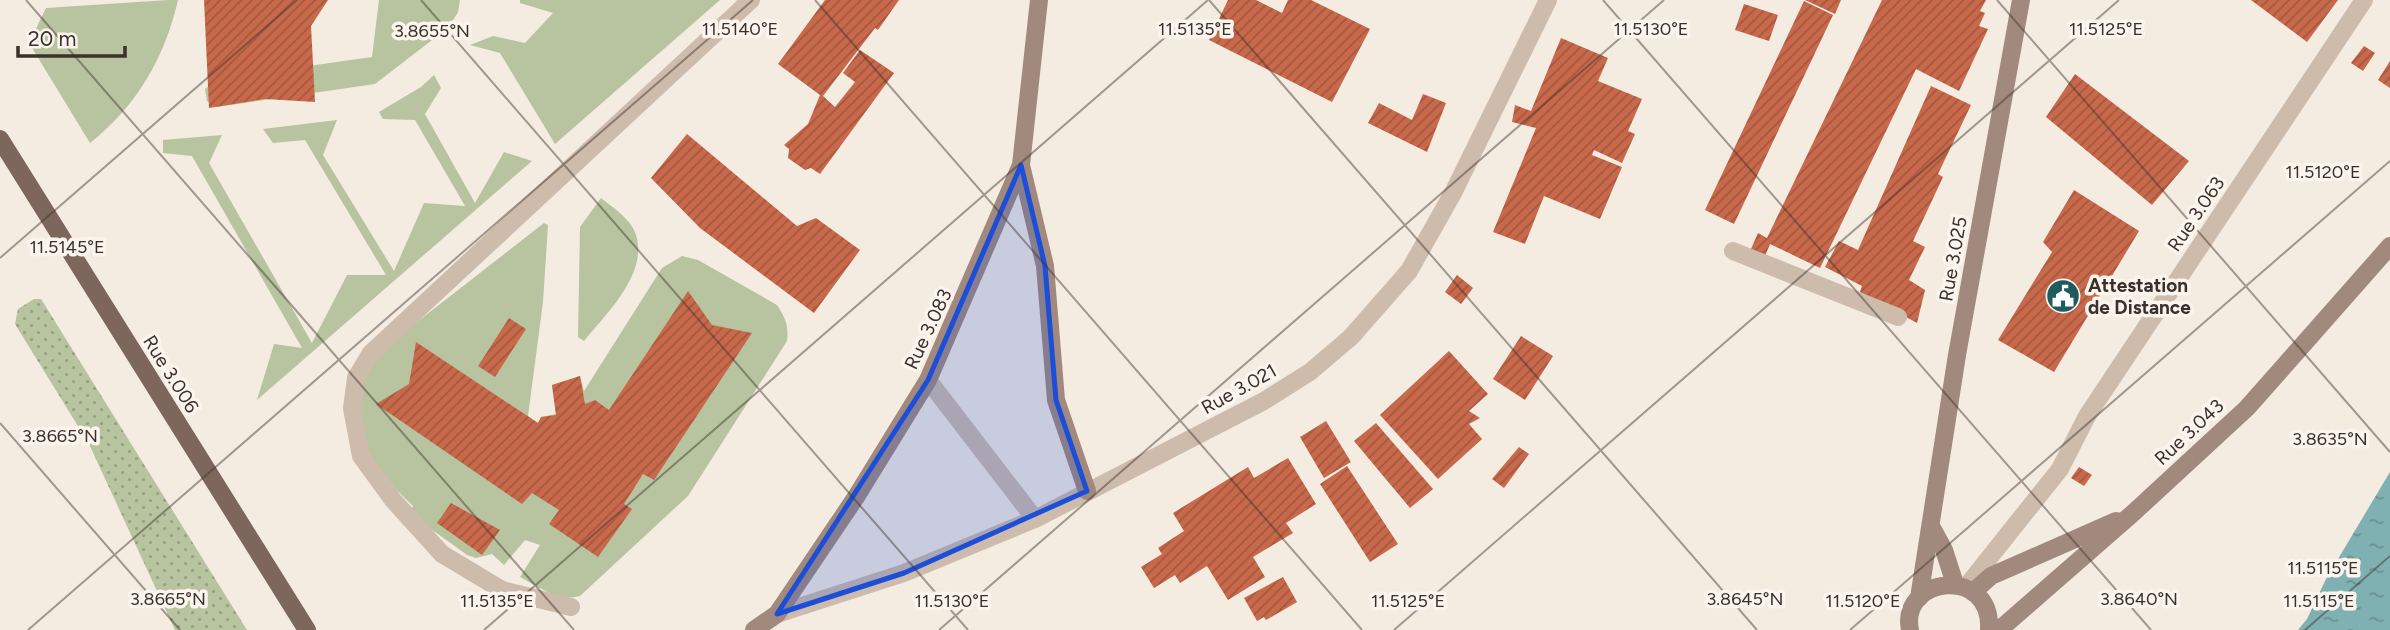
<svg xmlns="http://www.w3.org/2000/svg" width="2390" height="630" viewBox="0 0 2390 630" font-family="Figtree,sans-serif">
	<defs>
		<pattern id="garden-dots" width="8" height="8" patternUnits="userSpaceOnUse" patternTransform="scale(1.75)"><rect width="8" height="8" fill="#b8c4a0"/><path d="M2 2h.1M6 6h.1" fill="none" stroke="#97a083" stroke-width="1.8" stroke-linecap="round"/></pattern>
		<pattern id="water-ripples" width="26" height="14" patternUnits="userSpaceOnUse" patternTransform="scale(1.75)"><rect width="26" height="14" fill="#7fb0b2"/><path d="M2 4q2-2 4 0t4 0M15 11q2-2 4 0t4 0" fill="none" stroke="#699091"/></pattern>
		<pattern id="building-hatch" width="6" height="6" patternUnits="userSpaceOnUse" patternTransform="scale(1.75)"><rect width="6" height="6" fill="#c8694b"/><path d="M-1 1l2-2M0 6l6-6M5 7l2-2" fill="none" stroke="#a4573f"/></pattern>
	</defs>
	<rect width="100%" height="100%" fill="#f4ebe1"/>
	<path fill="#b8c4a0" d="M168,0H178C165,57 137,106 90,143L29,43L46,8Z
		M379,0H460L458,12L449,27L375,84L217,107L207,101L205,89L216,79L372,57Z
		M520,0H720L555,144L500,53L470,45L493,36L525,43L553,13L520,3Z
		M434,75L441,88L425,114L475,203L504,152L532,161L257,400L274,344L302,348L192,156L163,153V140L222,135L209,163L312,343L347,275H386L305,140L273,143L263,129L337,120L323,155L394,271L424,203L465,206L415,120L383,119L379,112L421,87Z
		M601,198C611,206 626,216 633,228C654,268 607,313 584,341L578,337L580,227Z
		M544,223L548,225L543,302L528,416L538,423L541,417L556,414L552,385L580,376L584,391L662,268L682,256L698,260L777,305C785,317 789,326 787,341L688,496L580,596C558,602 539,587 520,577L540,545L525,540L504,565L492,554L476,558L467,555L409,513L413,506L368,462L348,434V407L358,368Z"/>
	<path fill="url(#garden-dots)" d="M34,299H41L247,630H175L89,444L15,324L18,309Z"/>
	<path fill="url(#water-ripples)" d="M2390,472V630H2298L2307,619L2326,579Z"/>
	<path fill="url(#building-hatch)" d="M204,0H328L311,26L315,102L265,99L209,108Z
		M825,0H899L878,30L875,28L823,96L835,107L855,82L843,73L860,50L894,73L820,174L811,168L805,170L788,158L789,149L784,145L808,124L820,95L778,64Z
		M1228,0H1256L1282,13L1288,0H1311L1370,29L1332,102L1209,40Z
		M1805,0H1841L1835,14Z
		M1882,0H1986L1980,11L1985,13L1979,26L1988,29L1959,91L1916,69L1820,268L1770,244L1765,256L1751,249L1758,233L1767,238Z
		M2251,0H2338L2307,42Z
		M1804,1L1833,15L1734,224L1705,210Z
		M1744,4L1778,15L1769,41L1735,30Z
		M1561,38L1608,58L1598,81L1642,99L1628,131L1635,134L1622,163L1594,150L1592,155L1622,167L1600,219L1544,196L1525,244L1493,232L1536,128L1512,122L1515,105L1531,111Z
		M2364,46L2375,53L2363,71L2351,63Z
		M2390,61V88L2378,80Z
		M2075,74L2189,161L2152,205L2046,117Z
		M1931,86L1971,105L1938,174L1943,177L1913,241L1925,247L1909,280L1925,290L1917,323L1860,292L1862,286L1825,267L1839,241L1858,250Z
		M1423,94L1446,103L1427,152L1368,123L1379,103L1412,120Z
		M687,134L797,226L816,218L860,250L814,313L700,228L651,178Z
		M2074,190L2139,231L2054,372L1998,340L2052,252L2043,242Z
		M1457,275L1473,288L1461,304L1445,292Z
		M688,291L712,325L752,333L654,480L643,474L624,504L632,509L598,557L549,524L559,510L532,493L522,504L376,404L409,384L416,342L538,423L541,417L556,415L552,385L580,376L585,404L595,400L609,410Z
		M509,318L526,329L495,377L478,366Z
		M1521,336L1553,356L1525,400L1493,379Z
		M1449,351L1488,394L1469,411L1480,418L1469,424L1482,439L1438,479L1380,415Z
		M1326,421L1351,462L1324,478L1300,437Z
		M1376,423L1433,489L1410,508L1354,441Z
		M1519,447L1529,454L1504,488L1492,479Z
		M1288,458L1316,504L1286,523L1293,533L1253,557L1265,577L1228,600L1207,566L1180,583L1175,575L1154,588L1141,567L1162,554L1158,548L1184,531L1173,513L1248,467L1254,478Z
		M1347,466L1398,544L1370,562L1320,484Z
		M2079,467L2092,475L2084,486L2071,478Z
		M451,503L500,530L482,555L437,523Z
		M1283,577L1297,602L1266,620L1264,617L1257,621L1244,598Z"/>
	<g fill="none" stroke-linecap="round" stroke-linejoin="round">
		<path stroke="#cdbbac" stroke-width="18" d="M1733,251L1898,317
			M1966,587L2060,469L2087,416L2364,0
			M571,607L502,590L442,554L393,500L361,456L352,408L356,378L371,353L751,0"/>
		<path stroke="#cdbbac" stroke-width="18" d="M928,380L1035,519
			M777,614L904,573L1035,519L1264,401L1310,372L1351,337L1409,271L1453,193L1548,0"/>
		<path stroke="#a18a7d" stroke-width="18" d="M1021,165L1045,266L1056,400L1087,491
			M1931,526L1944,550L1955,584
			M1973,592L1991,576L2116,521
			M1919,598L1957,355L2021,0
			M754,630L777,614L856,497L928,380L1021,165L1039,0
			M1910,630C1899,576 1993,565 1989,630
			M1999,630L2132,514L2247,408L2390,246"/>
		<path stroke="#7d675c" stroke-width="18" d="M0,139L307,630"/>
	</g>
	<path fill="#1d4ed8" fill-opacity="0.2" stroke="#1d4ed8" stroke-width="5" stroke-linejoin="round" d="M1021,165L1045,266L1056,400L1087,491L904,573L777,614L928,380Z"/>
	<path fill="none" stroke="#3b302b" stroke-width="2" stroke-opacity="0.45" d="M26,0L574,630M421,0L968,630M815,0L1362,630M1209,0L1757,630M1603,0L2151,630M1997,0L2390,452M0,258L297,0M0,423L180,630M28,630L753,0M484,630L1208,0M939,630L1664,0M1394,630L2119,0M1850,630L2390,161M2305,630L2390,556"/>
	<defs>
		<g id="civic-disc" transform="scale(1.75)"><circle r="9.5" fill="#1f5a5e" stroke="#fbf5ee"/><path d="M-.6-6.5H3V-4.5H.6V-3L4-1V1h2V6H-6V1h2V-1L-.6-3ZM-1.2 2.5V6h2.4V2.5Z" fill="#fff"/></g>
	</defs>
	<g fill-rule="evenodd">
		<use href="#civic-disc" x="2063" y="296"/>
	</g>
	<g text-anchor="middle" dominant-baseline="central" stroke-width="7" stroke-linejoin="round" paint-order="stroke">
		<g font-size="19" fill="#3b302b" stroke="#fbf5ee">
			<text transform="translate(2196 214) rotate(-56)">Rue 3.063</text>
			<text transform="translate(1953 259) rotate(-80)">Rue 3.025</text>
			<text transform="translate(928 329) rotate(-65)">Rue 3.083</text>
			<text transform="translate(171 374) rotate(58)">Rue 3.006</text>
			<text transform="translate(1239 389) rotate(-29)">Rue 3.021</text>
			<text transform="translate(2189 432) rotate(-43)">Rue 3.043</text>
		</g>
		<g font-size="19" font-weight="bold" fill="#3b302b" stroke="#fbf5ee" text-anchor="start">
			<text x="2088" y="285">Attestation<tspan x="2088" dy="22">de Distance</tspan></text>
		</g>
	</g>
	<g font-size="18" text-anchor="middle" fill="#3b302b" stroke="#fbf5ee" stroke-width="7" stroke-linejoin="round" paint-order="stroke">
		<text x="740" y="35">11.5140°E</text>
		<text x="1195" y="35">11.5135°E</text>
		<text x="1651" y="35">11.5130°E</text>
		<text x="2106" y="35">11.5125°E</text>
		<text x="432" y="37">3.8655°N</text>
		<text x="2323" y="178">11.5120°E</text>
		<text x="67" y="253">11.5145°E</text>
		<text x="60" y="442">3.8665°N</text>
		<text x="2330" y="445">3.8635°N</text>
		<text x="2323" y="574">11.5115°E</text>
		<text x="168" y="605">3.8665°N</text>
		<text x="1745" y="605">3.8645°N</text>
		<text x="2139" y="605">3.8640°N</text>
		<text x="497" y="607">11.5135°E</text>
		<text x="952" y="607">11.5130°E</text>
		<text x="1408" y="607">11.5125°E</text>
		<text x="1863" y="607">11.5120°E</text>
		<text x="2319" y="607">11.5115°E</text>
	</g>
	<path d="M18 46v10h107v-10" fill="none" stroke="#3b302b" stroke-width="3.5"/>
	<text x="28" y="46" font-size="21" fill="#3b302b" stroke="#fbf5ee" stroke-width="5" paint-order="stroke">20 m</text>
</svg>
